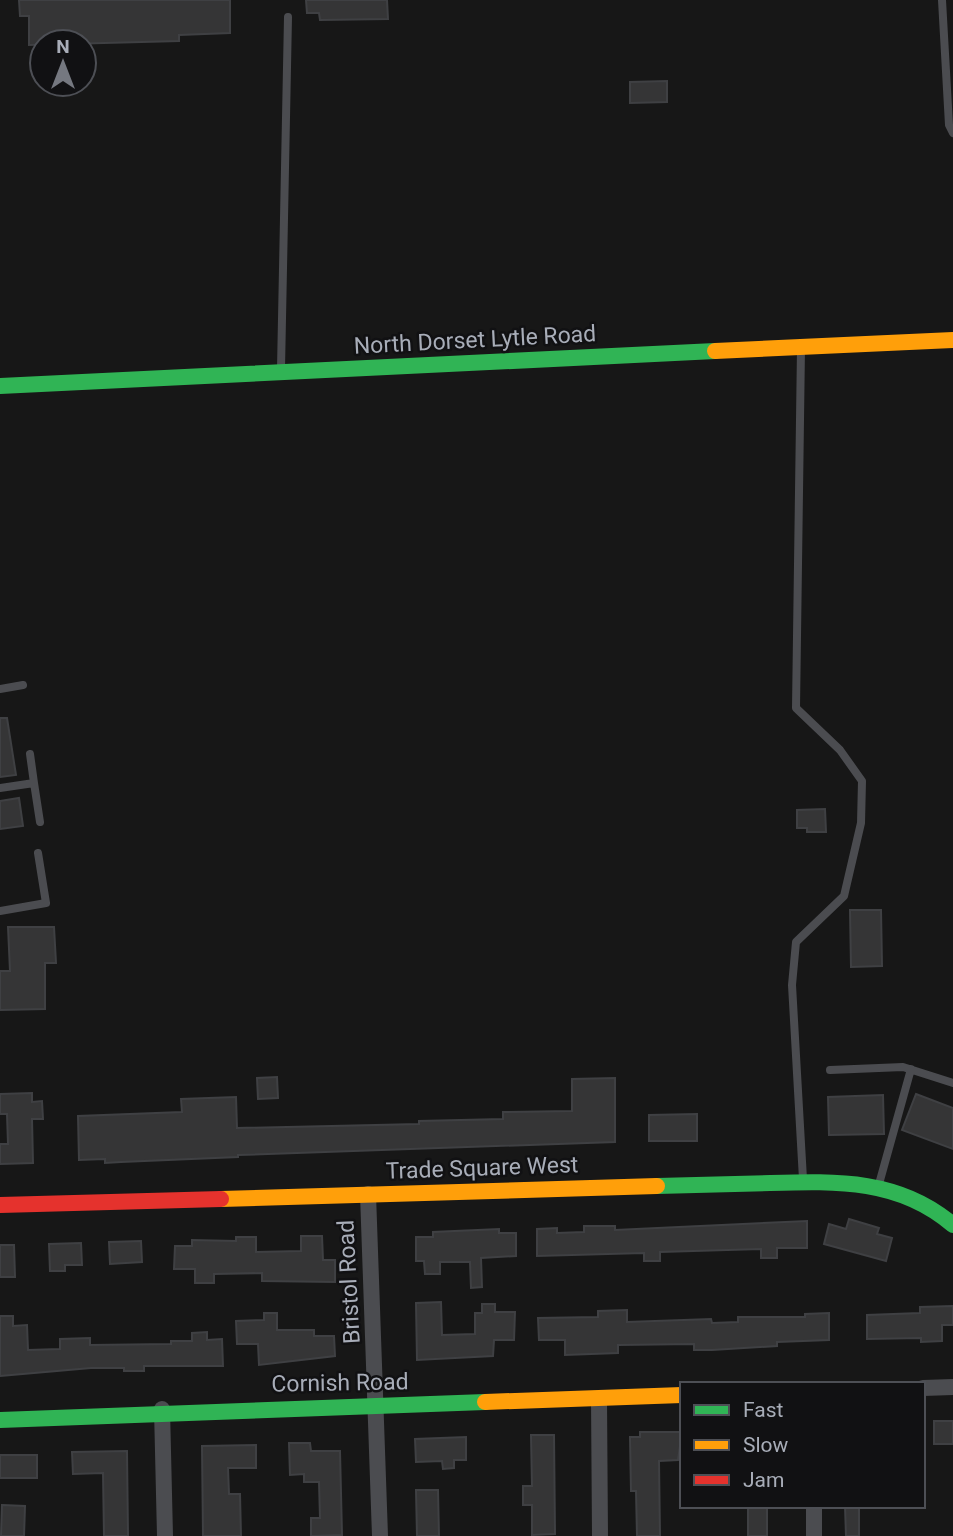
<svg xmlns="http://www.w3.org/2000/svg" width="953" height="1536" viewBox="0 0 953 1536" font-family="Roboto,sans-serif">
	<rect width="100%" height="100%" fill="#171717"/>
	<path fill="#353536" stroke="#3f4043" stroke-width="2" d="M19,0H230V33L179,35V41L29,45V16H20Z
		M306,0H387L388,19L320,20L319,13H307Z
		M667,81V102L630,103V82Z
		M0,718H7L16,775L0,777Z
		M19,798L23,826L0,829V801Z
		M825,809L826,832H807V828H797V810Z
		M850,910H881L882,966L851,967Z
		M8,927H54L56,963H45V1009L0,1010V971H10Z
		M277,1077L278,1098L258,1099L257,1078Z
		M615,1078V1142L238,1155V1157L121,1162L105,1163V1159L79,1160L78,1116L182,1112L181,1099L236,1097L237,1128L419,1124V1121L503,1119V1112L572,1111V1079Z
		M32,1093V1102L42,1101L43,1119H32L33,1163L0,1164V1144H8L7,1114H0V1094Z
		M916,1094L953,1108V1149L902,1130Z
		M883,1095L884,1134L829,1135L828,1097Z
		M697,1114V1141H649V1115Z
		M849,1219L879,1228L877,1234L892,1238L886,1261L824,1244L829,1224L846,1229Z
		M807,1221V1248H777V1258H761V1249L660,1252V1261H644V1253L537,1256V1229L557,1228V1233L584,1232V1226H615V1230Z
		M499,1229V1233H516V1256L481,1258L482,1287L471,1288L470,1262H440V1274H425L424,1261H416V1237H433V1232Z
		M301,1236H322L323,1260H335V1282L262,1281V1273L214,1274V1283H195V1269H174L175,1246H192V1240L236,1241V1237H256V1252L301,1251Z
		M141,1241L142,1262L110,1264L109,1242Z
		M81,1243L82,1265H65V1271H50L49,1244Z
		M0,1245H14L15,1277H0Z
		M441,1302L442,1335L475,1334V1313H482V1304H495V1312H515L514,1340H494L493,1356L417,1360L416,1303Z
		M953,1306V1325H942V1341L921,1342V1338L867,1339V1315L920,1313V1307Z
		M627,1310V1322L711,1319L712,1323L738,1322V1317H805V1314L829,1313V1340L777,1342V1346L712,1350H694V1344L618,1345V1353L565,1355V1340H539L538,1318L598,1317V1311Z
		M264,1313H277V1330H314V1336H334L335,1356L259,1365L258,1344H237L236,1321L264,1320Z
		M0,1316H13V1326L27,1325L28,1350L60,1349V1339L90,1338V1345L171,1344V1341H192V1333L207,1332V1340L222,1339L223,1366H144V1371H124V1368H91L0,1376Z
		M934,1421H953V1444H934Z
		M640,1432H682L678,1460L659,1461L660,1536H637L636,1491H631L630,1437H640Z
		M531,1435H554L555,1534L532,1535V1505H523V1486H532Z
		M466,1437V1460H454V1468L443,1469L442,1461L416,1462L415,1439Z
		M289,1443H310L311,1451H340L342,1535L311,1536V1518H320L319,1482H304V1474L290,1475Z
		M256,1445V1468H228L229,1494H240L241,1536H203L202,1446Z
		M127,1451L128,1536H104L103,1473L73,1474L72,1452Z
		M0,1455H37V1478H0Z
		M416,1490H438L439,1536H417Z
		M2,1505L25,1506L24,1536H1Z
		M748,1506H767V1536H748Z
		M845,1506H859V1536H846Z"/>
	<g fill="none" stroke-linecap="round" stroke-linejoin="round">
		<path stroke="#4b4c50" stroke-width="8" d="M942,0L949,125L953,133
			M801,348L796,708L840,750L862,781L861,823L844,896L796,942L792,985L803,1179
			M281,369L288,17
			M0,689L23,685
			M34,783L40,822
			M0,788L34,783L30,754
			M0,911L46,903L38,853
			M830,1070L903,1067L953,1083
			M879,1184L911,1069"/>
		<path stroke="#4b4c50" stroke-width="16" d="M368,1194L380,1536
			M923,1388L953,1387
			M599,1399L600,1536
			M162,1409L165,1536
			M814,1506V1536"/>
		<path stroke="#30b455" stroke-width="16" d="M0,386L715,351
			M657,1186C695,1185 733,1184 770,1183C837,1181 900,1179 953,1225
			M0,1420L485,1402"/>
		<path stroke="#ff9f0a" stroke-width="16" d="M715,351L953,340
			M221,1199L657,1186
			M485,1402L682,1395"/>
		<path stroke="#e5322d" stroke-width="16" d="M0,1205L221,1199"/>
	</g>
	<g text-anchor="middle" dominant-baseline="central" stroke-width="5" stroke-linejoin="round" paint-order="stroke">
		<g font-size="23" fill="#a8adb8" stroke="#111113">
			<text transform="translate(475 340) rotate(-3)">North Dorset Lytle Road</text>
			<text transform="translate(482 1168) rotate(-2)">Trade Square West</text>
			<text transform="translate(349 1282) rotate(-93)">Bristol Road</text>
			<text transform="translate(340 1383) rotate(-1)">Cornish Road</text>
		</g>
	</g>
	<rect x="680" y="1382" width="245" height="126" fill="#111113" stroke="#4d4f55" stroke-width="2"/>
	<rect x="694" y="1405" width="35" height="10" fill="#30b455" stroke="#4d4f55" stroke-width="2"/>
	<text x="743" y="1417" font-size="21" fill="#a8adb8">Fast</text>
	<rect x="694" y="1440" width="35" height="10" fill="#ff9f0a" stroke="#4d4f55" stroke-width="2"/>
	<text x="743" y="1452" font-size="21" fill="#a8adb8">Slow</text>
	<rect x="694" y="1475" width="35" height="10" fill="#e5322d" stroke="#4d4f55" stroke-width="2"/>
	<text x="743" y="1487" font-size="21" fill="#a8adb8">Jam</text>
	<g transform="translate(63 63)"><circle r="33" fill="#111113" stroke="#4d4f55" stroke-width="2"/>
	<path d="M0-5L12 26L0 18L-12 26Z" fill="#757880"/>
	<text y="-10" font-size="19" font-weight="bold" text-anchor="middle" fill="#a8adb8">N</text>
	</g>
</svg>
